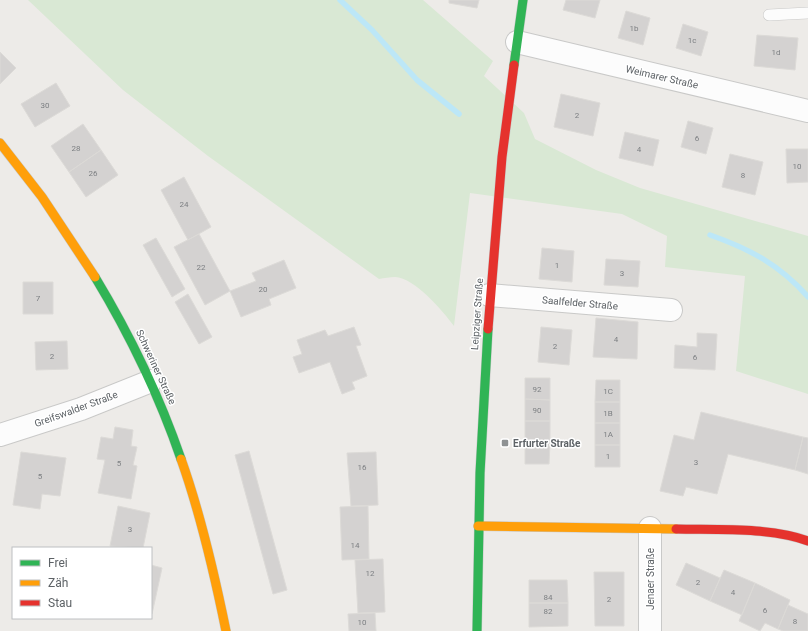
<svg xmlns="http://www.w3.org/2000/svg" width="808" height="631" viewBox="0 0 808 631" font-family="Roboto,sans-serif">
	<rect width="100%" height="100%" fill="#edebe8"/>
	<path fill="#d9e8d4" d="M28,0H423L493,61L484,76L524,113L535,139L596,170L640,188L808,236V394L736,371L745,276L665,267L667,236L622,214L470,193L454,326C443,311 415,278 395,277C390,277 384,278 379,279L208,156L123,90Z"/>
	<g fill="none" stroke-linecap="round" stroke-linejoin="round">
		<path stroke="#bce7f7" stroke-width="5.5" d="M340,0L372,30L417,80L459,114
			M710,235C750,249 780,265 808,297"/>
	</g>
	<path fill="#d4d2d1" stroke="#dcdad7" d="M449,0H479L477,8L449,3Z
		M566,0H600L595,18L563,10Z
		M626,11L650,18L643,45L618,38Z
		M683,24L708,32L701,56L676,48Z
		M757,35L798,38L795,70L754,66Z
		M0,52L16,68L0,84Z
		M56,83L70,106L35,127L21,104Z
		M561,94L600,103L593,136L554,127Z
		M688,121L713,128L706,154L681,147Z
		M83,124L101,150L69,172L51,146Z
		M625,132L659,140L653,166L619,158Z
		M786,149H808V182L787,183Z
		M101,150L118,175L86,197L69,172Z
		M730,154L763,162L755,195L722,187Z
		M184,177L211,227L188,240L161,190Z
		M199,234L230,291L205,305L174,247Z
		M156,238L185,289L172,297L143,245Z
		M542,248L574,251L572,282L539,279Z
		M606,259L640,261L638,287L604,285Z
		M284,260L296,288L269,299L271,305L241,317L230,291L256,281L252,273Z
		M23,282H53V314H23Z
		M188,294L212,337L199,344L175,302Z
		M596,318L638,322L637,359L593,357Z
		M354,327L361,345L356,346L367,376L352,382L355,389L342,394L330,362L299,373L293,357L302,354L297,340L325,330L328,336Z
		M541,327L572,330L569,365L538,362Z
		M697,333L717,334L715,370L674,368L675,345L697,347Z
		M67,341L68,369L36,370L35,342Z
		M525,378H550V400L525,399Z
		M596,380H620V402H595Z
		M525,399L550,400V421H525Z
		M595,402H620V423H595Z
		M701,412L803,437L795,470L728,454L717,494L686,487L683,496L660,491L674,435L694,440Z
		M525,421H550V443L525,442Z
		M595,423H620V445H595Z
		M115,427L133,430L131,446L137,447L133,465L137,466L131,499L98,493L105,460L97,459L101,437L113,439Z
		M803,437L808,438V474L795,470Z
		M525,442L550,443L549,464H525Z
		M595,445H620V467H595Z
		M249,451L287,590L273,594L235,455Z
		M21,452L66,458L60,496L42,494L40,509L13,505Z
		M376,452L378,505L351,506L347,453Z
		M118,506L150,513L143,548L110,546Z
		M368,506L369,559L342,560L340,507Z
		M383,559L385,612L358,613L355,560Z
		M686,563L720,578L710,601L676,585Z
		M151,565L162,568L152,614H151Z
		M724,570L755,583L742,615L710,601Z
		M594,572H624V626H595Z
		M529,580H567L568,603H529Z
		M755,583L790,600L778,629L765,623L760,631L739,621Z
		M529,603H568V626L529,627Z
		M788,605L808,614V631H783L778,629Z
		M375,613L376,631H349L348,614Z"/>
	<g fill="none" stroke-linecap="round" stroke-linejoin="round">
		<g stroke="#c9c9c8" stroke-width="12">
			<path id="lane" d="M769,15L808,13"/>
		</g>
		<g stroke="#c9c9c8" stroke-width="24">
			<path id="street" d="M517,42L808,111
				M489,295L671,310
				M0,435L81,409L151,381
				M650,631V528"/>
		</g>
		<g stroke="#c7c8c7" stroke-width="10">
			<path id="fast" d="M514,65L523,0
				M95,277C130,335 159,395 181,459
				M477,631L480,473L488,329"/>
		</g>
		<g stroke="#c7c8c7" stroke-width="10">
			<path id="slow" d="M0,143L42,197L95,277
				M181,459C201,515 214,572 226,631
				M478,526L676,529"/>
		</g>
		<g stroke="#c7c8c7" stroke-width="10">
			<path id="jam" d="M488,329L502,157L514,65
				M676,529C716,530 770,527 808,541"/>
		</g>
		<use href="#lane" stroke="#fcfcfc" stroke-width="11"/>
		<use href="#street" stroke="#fcfcfc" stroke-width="22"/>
		<use href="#fast" stroke="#30b455" stroke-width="9"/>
		<use href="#slow" stroke="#ff9f0a" stroke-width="9"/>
		<use href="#jam" stroke="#e5322d" stroke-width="9"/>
	</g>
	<rect fill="#8f9294" stroke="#fff" stroke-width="1.5" x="501" y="439" width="8" height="8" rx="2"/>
	<g text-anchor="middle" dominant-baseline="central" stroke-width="3" stroke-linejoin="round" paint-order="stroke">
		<g font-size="8" fill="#7c7f82">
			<text x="634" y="28">1b</text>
			<text x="692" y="40">1c</text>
			<text x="776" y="52">1d</text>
			<text x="45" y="105">30</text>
			<text x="577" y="115">2</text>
			<text x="697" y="138">6</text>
			<text x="76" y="148">28</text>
			<text x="639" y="149">4</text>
			<text x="797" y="166">10</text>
			<text x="93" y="173">26</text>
			<text x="743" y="175">8</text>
			<text x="184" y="204">24</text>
			<text x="557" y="265">1</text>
			<text x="201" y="267">22</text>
			<text x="622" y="273">3</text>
			<text x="263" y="289">20</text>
			<text x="38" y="298">7</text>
			<text x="616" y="339">4</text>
			<text x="555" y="346">2</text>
			<text x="52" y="356">2</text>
			<text x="695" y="357">6</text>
			<text x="537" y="389">92</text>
			<text x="608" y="391">1C</text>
			<text x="537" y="410">90</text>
			<text x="608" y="413">1B</text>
			<text x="608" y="434">1A</text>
			<text x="608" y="456">1</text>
			<text x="696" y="462">3</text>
			<text x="119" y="463">5</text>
			<text x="362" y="467">16</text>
			<text x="40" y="476">5</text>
			<text x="130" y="529">3</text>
			<text x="355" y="545">14</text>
			<text x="370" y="573">12</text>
			<text x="698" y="582">2</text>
			<text x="733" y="592">4</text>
			<text x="548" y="597">84</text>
			<text x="609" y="599">2</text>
			<text x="765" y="610">6</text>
			<text x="548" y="611">82</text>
			<text x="795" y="621">8</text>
			<text x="362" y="622">10</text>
		</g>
		<g font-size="10" fill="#5d6266" stroke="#fff">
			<text transform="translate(662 77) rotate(13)">Weimarer Straße</text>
			<text transform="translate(580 303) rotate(5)">Saalfelder Straße</text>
			<text transform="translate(477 314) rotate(-86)">Leipziger Straße</text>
			<text transform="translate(156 367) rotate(65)">Schweriner Straße</text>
			<text transform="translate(76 409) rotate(-20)">Greifswalder Straße</text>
			<text transform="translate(650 579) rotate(-90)">Jenaer Straße</text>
		</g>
		<g font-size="10" font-weight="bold" fill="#5d6266" stroke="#fff" text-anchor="start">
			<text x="513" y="443">Erfurter Straße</text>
		</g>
	</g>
	<rect x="12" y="547" width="140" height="72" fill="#ffffff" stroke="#bec0c2"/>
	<rect x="20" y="560" width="20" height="6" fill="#30b455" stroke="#bec0c2"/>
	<text x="48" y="567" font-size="12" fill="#5d6266">Frei</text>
	<rect x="20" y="580" width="20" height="6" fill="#ff9f0a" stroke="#bec0c2"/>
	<text x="48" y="587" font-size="12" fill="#5d6266">Zäh</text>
	<rect x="20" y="600" width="20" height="6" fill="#e5322d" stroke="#bec0c2"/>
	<text x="48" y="607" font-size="12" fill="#5d6266">Stau</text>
</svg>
